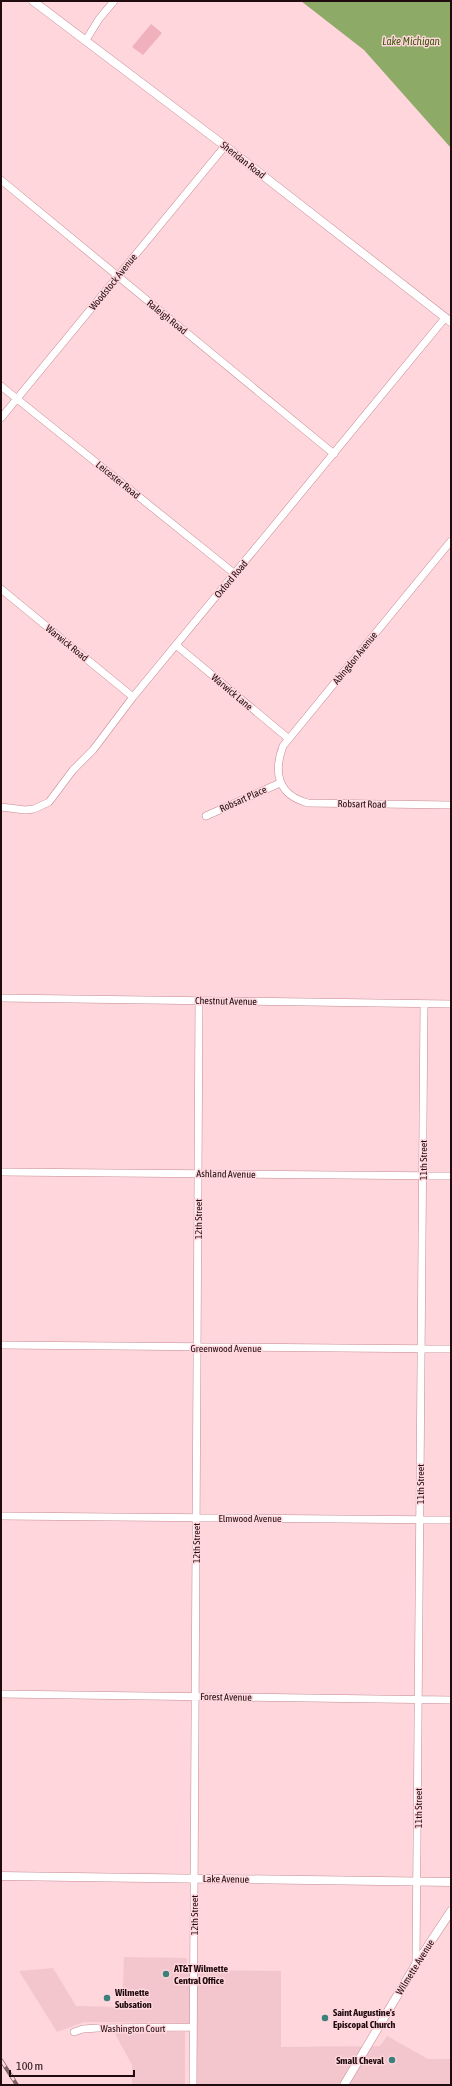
<svg xmlns="http://www.w3.org/2000/svg" width="452" height="2086" viewBox="0 0 452 2086" font-family="'Asap Condensed',sans-serif">
	<rect width="100%" height="100%" fill="#fed6dc"/>
	<path fill="#f3c6cd" d="M124,1957L187,1958V1970L281,1971V2047L380,2046L387,2036L428,2059H451V2085H197V2023L84,2022L57,2032L19,1971L53,1968L76,2006L122,2007Z
		M113,2030L185,2032V2085H132V2065Z"/>
	<path fill="#f1b1bc" d="M151,24L162,33L143,55L132,47Z"/>
	<path fill="#8daa66" d="M301,1H451V148L364,50Z"/>
	<g fill="none" stroke-linecap="round" stroke-linejoin="round">
		<g stroke="#c68a94" stroke-width="8">
			<path id="minor" d="M86,40L99,19L114,1
				M1,180L334,454
				M1,386L235,574
				M1,418L225,146
				M451,541L283,746C273,773 278,795 308,803L451,805
				M1,589L133,697
				M176,645L289,739
				M1,807L25,810L34,809L49,802L73,770L93,750L133,697L445,318
				M206,816L280,783
				M1,998L451,1004
				M1,1172L451,1176
				M1,1345L451,1349
				M1,1516L451,1520
				M1,1694L451,1700
				M416,1964L424,1004
				M74,2032L83,2029L98,2028L193,2027
				M193,2085L199,1001"/>
		</g>
		<g stroke="#c68a94" stroke-width="9">
			<path id="tertiary" d="M33,1L225,146L451,322
				M1,1876L451,1882
				M344,2085L416,1964L451,1911"/>
		</g>
		<use href="#minor" stroke="#fff" stroke-width="7"/>
		<use href="#tertiary" stroke="#fff" stroke-width="8"/>
		<g stroke="#7f6166" stroke-width="4">
			<path id="rail" d="M1,2060L17,2085"/>
		</g>
		<use href="#rail" stroke="#fed6dc" stroke-width="2.5" stroke-dasharray="8" stroke-linecap="butt"/>
	</g>
	<g fill="#3a817b" stroke="#fed6dc" stroke-width="1.5">
		<circle cx="166" cy="1974" r="4"/>
		<circle cx="107" cy="1998" r="4"/>
		<circle cx="325" cy="2018" r="4"/>
		<circle cx="392" cy="2060" r="4"/>
	</g>
	<g text-anchor="middle" dominant-baseline="central" stroke-width="3" stroke-linejoin="round" paint-order="stroke">
		<g font-size="10" fill="#200b0f" stroke="#fed6dc">
			<text transform="translate(243 160) rotate(38)">Sheridan Road</text>
			<text transform="translate(113 282) rotate(-51)">Woodstock Avenue</text>
			<text transform="translate(167 317) rotate(39)">Raleigh Road</text>
			<text transform="translate(118 480) rotate(39)">Leicester Road</text>
			<text transform="translate(231 579) rotate(-50)">Oxford Road</text>
			<text transform="translate(67 643) rotate(39)">Warwick Road</text>
			<text transform="translate(355 658) rotate(-51)">Abingdon Avenue</text>
			<text transform="translate(232 692) rotate(40)">Warwick Lane</text>
			<text transform="translate(243 799) rotate(-24)">Robsart Place</text>
			<text transform="translate(362 804) rotate(1)">Robsart Road</text>
			<text transform="translate(226 1001) rotate(1)">Chestnut Avenue</text>
			<text transform="translate(423 1160) rotate(-90)">11th Street</text>
			<text transform="translate(226 1174) rotate(1)">Ashland Avenue</text>
			<text transform="translate(198 1219) rotate(-90)">12th Street</text>
			<text x="226" y="1348">Greenwood Avenue</text>
			<text transform="translate(420 1484) rotate(-90)">11th Street</text>
			<text x="250" y="1518">Elmwood Avenue</text>
			<text transform="translate(196 1543) rotate(-90)">12th Street</text>
			<text transform="translate(226 1697) rotate(1)">Forest Avenue</text>
			<text transform="translate(418 1808) rotate(-90)">11th Street</text>
			<text transform="translate(226 1879) rotate(1)">Lake Avenue</text>
			<text transform="translate(194 1915) rotate(-90)">12th Street</text>
			<text transform="translate(415 1967) rotate(-58)">Wilmette Avenue</text>
			<text x="133" y="2028">Washington Court</text>
		</g>
		<g font-size="10" font-weight="bold" fill="#200b0f" stroke="#fed6dc" text-anchor="start">
			<text x="174" y="1968">AT&amp;T Wilmette<tspan x="174" dy="12">Central Office</tspan></text>
			<text x="115" y="1992">Wilmette<tspan x="115" dy="12">Subsation</tspan></text>
			<text x="333" y="2012">Saint Augustine's<tspan x="333" dy="12">Episcopal Church</tspan></text>
			<text x="384" y="2060" text-anchor="end">Small Cheval</text>
		</g>
		<g font-size="11" font-style="italic" fill="#3d570b" stroke="#fed6dc">
			<text x="411" y="41">Lake Michigan</text>
		</g>
	</g>
	<rect width="452" height="2086" fill="none" stroke="#200b0f" stroke-width="4"/>
	<path d="M10 2070v6h124v-6" fill="none" stroke="#200b0f" stroke-width="2"/>
	<text x="16" y="2070" font-size="12" fill="#200b0f" stroke="#fed6dc" stroke-width="3" paint-order="stroke">100 m</text>
</svg>
